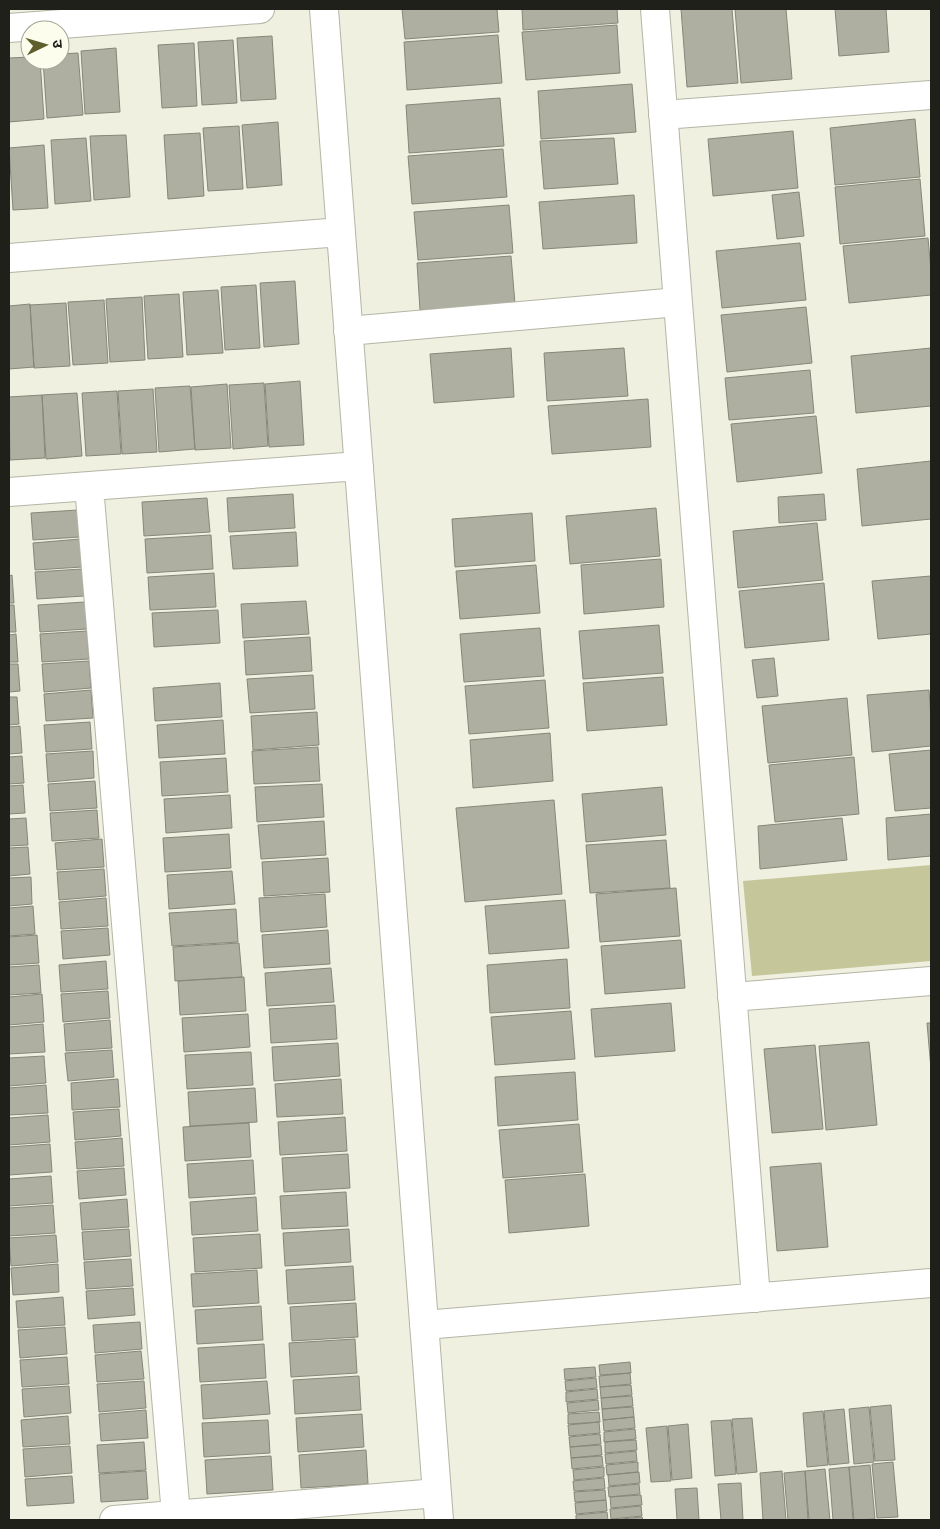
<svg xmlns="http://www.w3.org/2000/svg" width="940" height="1529" viewBox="0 0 940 1529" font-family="'Sofia Sans Condensed','Noto Sans Devanagari',sans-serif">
	<rect width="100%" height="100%" fill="#eff0e0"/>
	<path fill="#c5c79a" d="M931,865V961L752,976L743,881Z"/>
	<path fill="#aeafa0" stroke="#868779" d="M402,9H497L499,32L405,39Z
		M522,9H617L618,23L523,30Z
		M681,9H732L738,83L687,87Z
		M735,9H786L792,79L741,83Z
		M835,9H886L889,52L839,56Z
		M617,25L620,73L526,80L522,32Z
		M498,35L502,83L407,90L404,42Z
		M272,36L276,99L241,101L237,38Z
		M233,40L237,103L202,105L198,42Z
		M194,43L197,106L162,108L158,45Z
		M116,48L120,112L85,114L81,51Z
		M78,53L83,115L47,118L43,60H60V54Z
		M30,57V60H40L44,119L9,122V58Z
		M632,84L636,132L541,139L538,91Z
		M500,98L504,146L409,153L406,105Z
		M915,119L920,177L835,185L830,128Z
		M278,122L282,185L247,188L242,125Z
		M239,126L243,189L208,191L203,128Z
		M793,131L798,188L713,196L708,139Z
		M200,133L204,196L168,199L164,135Z
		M126,135L130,197L94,200L90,136Z
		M86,138L91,201L55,204L51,140Z
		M614,138L618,184L544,189L540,141Z
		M44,145L48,208L13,210L9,148Z
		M503,149L507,197L412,204L408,156Z
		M920,179L925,236L840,244L835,187Z
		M799,192L804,236L777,239L772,195Z
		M634,195L637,243L543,249L539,202Z
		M509,205L513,253L418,260L414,212Z
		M928,238L931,270V295L849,303L843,246Z
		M800,243L806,300L722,308L716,251Z
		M511,256L515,304L420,310L417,263Z
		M295,281L299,344L264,347L260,283Z
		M256,285L260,348L225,350L221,287Z
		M218,290L223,353L187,355L183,292Z
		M179,294L183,357L148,359L144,296Z
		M142,297L145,360L110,362L106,299Z
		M104,300L108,363L73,365L68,302Z
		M66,303L70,366L34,368L30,305Z
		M30,304L34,367L9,369V306Z
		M806,307L812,363L727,372L721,315Z
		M511,348L514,397L434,403L430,354Z
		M624,348L628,396L547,401L544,353Z
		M931,348V406L856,413L851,356Z
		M810,370L814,413L729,420L725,378Z
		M300,381L304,445L269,447L265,384Z
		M264,383L268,446L233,449L229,385Z
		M227,384L231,448L195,450L191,387Z
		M190,386L195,449L159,452L155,388Z
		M153,389L157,452L122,454L118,391Z
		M117,391L121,454L86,456L82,393Z
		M77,393L82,456L46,459L42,395Z
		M42,395L45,458L10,460L9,397Z
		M648,399L651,447L552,454L548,406Z
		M816,416L822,473L737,482L731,424Z
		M931,461V519L862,526L857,469Z
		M293,494L295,528L229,532L227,498Z
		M824,494L826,520L779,523L778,497Z
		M207,498L210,532L144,536L142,502Z
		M656,508L660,556L570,564L566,516Z
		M78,510L80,537L33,540L31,513Z
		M532,513L535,561L455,567L452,519Z
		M817,523L823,580L738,588L733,531Z
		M296,532L298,566L233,569L230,536Z
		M211,535L213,569L147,573L145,539Z
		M80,539L82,567L35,570L33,543Z
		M661,559L664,607L584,614L581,565Z
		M536,565L540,613L460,619L456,571Z
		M82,569L84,596L37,599L35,572Z
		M214,573L216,607L150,610L148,577Z
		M12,575L14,603H9V576Z
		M931,576V634L878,639L872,581Z
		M824,583L829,640L745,648L739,591Z
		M306,601L309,634L243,638L241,604Z
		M85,602L87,629L40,632L38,605Z
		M9,605H14L16,632H9Z
		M218,610L220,643L154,647L152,613Z
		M659,625L663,673L583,679L579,631Z
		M540,628L544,676L464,682L460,634Z
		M87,631L89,659L42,662L40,634Z
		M16,634L18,662H9V635Z
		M310,637L312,671L246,675L244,641Z
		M774,658L778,696L757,698L752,660Z
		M89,661L91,688L44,692L42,664Z
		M9,664H18L20,691L9,692Z
		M313,675L315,709L250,713L247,679Z
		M663,677L667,725L587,731L583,683Z
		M545,680L549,728L469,734L465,686Z
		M220,683L222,717L155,721L153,688Z
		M91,690L93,718L46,721L44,694Z
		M929,690L931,718V746L872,752L867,695Z
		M9,697H17L19,724L9,725Z
		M847,698L852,755L768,763L762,706Z
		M317,712L319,745L253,750L251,716Z
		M223,720L225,754L159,758L157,725Z
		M90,722L92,749L46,752L44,725Z
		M20,726L22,753L9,754V727Z
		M550,733L553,781L473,788L470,740Z
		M318,747L320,781L254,784L252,751Z
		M931,750V808L895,811L889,754Z
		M93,751L94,778L48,782L46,754Z
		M22,756L24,783L9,784V757Z
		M854,757L859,814L775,822L769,765Z
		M226,758L228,792L162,796L160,762Z
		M95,781L97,808L50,811L48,784Z
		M322,784L324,817L257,822L255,787Z
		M23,785L25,813L9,814V786Z
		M662,787L666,835L586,842L582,794Z
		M230,795L232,828L166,833L164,799Z
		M554,800L562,894L465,902L456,808Z
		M97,810L99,838L52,841L50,813Z
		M931,814V856L888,860L886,818Z
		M26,818L28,845L9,846V819Z
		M842,818L847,860L760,869L758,826Z
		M324,821L326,855L261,859L258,825Z
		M229,834L231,868L165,872L163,838Z
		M102,839L104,867L57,870L55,843Z
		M666,840L670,888L590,893L586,845Z
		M28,847L30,874L9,876V848Z
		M328,858L330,892L264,896L262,862Z
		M104,869L106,896L59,900L57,872Z
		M232,871L235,904L169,909L167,875Z
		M31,877L32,904L9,906V878Z
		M676,888L680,936L600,942L596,894Z
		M325,894L327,927L261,932L259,898Z
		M106,898L108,926L61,929L59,902Z
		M565,900L569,948L489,954L485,906Z
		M33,906L35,934L9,936V908Z
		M236,909L238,942L172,946L169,913Z
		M108,928L110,955L63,959L61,931Z
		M328,930L330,964L264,968L262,935Z
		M37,935L39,963L9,965V937Z
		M681,940L685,988L605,994L601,946Z
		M239,943L242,977L175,981L173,947Z
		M567,959L570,1008L490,1013L487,965Z
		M106,961L108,989L61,992L59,965Z
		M39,965L41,993L9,995V967Z
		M331,968L334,1002L267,1006L265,973Z
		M244,977L246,1011L180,1015L178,981Z
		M108,991L110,1018L63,1022L61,994Z
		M42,994L44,1022L9,1025V997Z
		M671,1003L675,1051L595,1057L591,1009Z
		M335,1005L337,1039L271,1043L269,1009Z
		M571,1011L575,1059L495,1065L491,1017Z
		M248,1014L250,1047L184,1052L182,1018Z
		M110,1020L112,1048L66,1051L64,1024Z
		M927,1023H931V1069Z
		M43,1024L45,1052L9,1054V1027Z
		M869,1042L877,1125L826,1130L819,1046Z
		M338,1043L340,1076L274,1081L272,1047Z
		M815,1045L823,1129L772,1133L764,1049Z
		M112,1050L114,1077L68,1081L65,1053Z
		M251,1052L253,1085L187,1089L185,1055Z
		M44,1056L46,1083L9,1086V1058Z
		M575,1072L578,1120L498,1126L495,1077Z
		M118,1079L120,1107L72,1110L71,1083Z
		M341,1079L343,1114L277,1117L275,1084Z
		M46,1085L48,1113L9,1115V1088Z
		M255,1088L257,1122L190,1126L188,1092Z
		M119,1109L121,1136L75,1140L73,1112Z
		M48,1115L50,1142L9,1145V1118Z
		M345,1117L347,1151L280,1155L278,1122Z
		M249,1123L251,1157L185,1161L183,1127Z
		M579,1124L583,1172L503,1178L499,1130Z
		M122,1138L124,1166L77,1169L75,1142Z
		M50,1144L52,1172L9,1175V1147Z
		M348,1154L350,1188L284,1192L282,1158Z
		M253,1160L255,1194L189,1198L187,1164Z
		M821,1163L828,1247L777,1251L770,1167Z
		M124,1168L126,1195L79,1199L77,1171Z
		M585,1174L589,1226L509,1233L505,1180Z
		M51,1176L53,1203L9,1206V1179Z
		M346,1192L348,1226L282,1229L280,1196Z
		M256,1197L258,1231L192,1235L190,1202Z
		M127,1199L129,1227L82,1230L80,1203Z
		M53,1205L55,1233L9,1236V1208Z
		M129,1229L131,1256L84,1260L82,1232Z
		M349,1229L351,1262L285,1266L283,1233Z
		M260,1234L262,1268L195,1272L193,1238Z
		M56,1235L58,1262L11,1266L9,1238Z
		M131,1259L133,1286L86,1289L84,1262Z
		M58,1264L59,1292L13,1295L11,1268Z
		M353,1266L355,1300L288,1304L286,1270Z
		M257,1270L259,1303L193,1307L191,1274Z
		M133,1288L135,1315L88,1319L86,1291Z
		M63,1297L65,1325L18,1328L16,1301Z
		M356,1303L358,1337L292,1341L290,1307Z
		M261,1306L263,1340L197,1344L195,1310Z
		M140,1322L142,1349L95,1353L93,1325Z
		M65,1327L67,1354L20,1358L18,1330Z
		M355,1339L357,1373L291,1377L289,1343Z
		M264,1344L266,1378L200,1382L198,1348Z
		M141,1351L144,1379L97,1382L95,1355Z
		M67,1357L69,1384L22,1387L20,1360Z
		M630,1362L631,1373L600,1375L599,1365Z
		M595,1367L596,1377L565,1380L564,1369Z
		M630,1373L631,1384L600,1387L599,1376Z
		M359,1376L361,1410L295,1414L293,1380Z
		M596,1378L597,1388L566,1391L565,1381Z
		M144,1381L146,1408L99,1412L97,1384Z
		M267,1381L270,1414L203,1419L201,1385Z
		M631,1385L632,1395L601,1398L600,1387Z
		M69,1386L71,1413L24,1417L22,1389Z
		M597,1389L598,1399L566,1402V1392Z
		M632,1396L633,1406L602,1409L601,1398Z
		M598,1400L599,1410L568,1413L567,1403Z
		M891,1405L895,1460L875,1461L870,1407Z
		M633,1407L634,1417L603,1420L602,1409Z
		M869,1407L874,1462L854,1464L849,1409Z
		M844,1409L849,1463L829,1465L824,1411Z
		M146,1410L148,1438L101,1441L99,1414Z
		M823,1411L828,1465L807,1467L803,1413Z
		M599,1412L600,1422L568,1424V1414Z
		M362,1414L364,1447L298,1452L296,1418Z
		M68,1416L70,1444L23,1447L21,1420Z
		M634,1417L635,1428L604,1431L603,1420Z
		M752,1418L757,1472L737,1474L732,1419Z
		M268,1420L270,1453L204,1457L202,1423Z
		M731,1420L736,1474L715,1476L711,1421Z
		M599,1422L600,1433L569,1436L568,1425Z
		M688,1424L692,1478L672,1480L668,1426Z
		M667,1426L671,1481L651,1482L646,1428Z
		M635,1429L636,1439L604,1442V1432Z
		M600,1434L601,1444L570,1447L569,1437Z
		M636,1440L637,1450L605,1453V1442Z
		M144,1442L146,1470L99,1473L97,1445Z
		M601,1445L602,1455L571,1458L570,1447Z
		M70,1446L72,1473L25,1477L23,1449Z
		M366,1450L368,1484L301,1488L299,1455Z
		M636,1451L637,1461L606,1464L605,1454Z
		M271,1456L273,1490L207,1494L205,1460Z
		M602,1456L603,1466L572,1469L571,1458Z
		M638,1462V1472L607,1475L606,1465Z
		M893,1462L898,1517L877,1518L872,1464Z
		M870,1465L875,1519L854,1520L849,1467Z
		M604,1467V1477L574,1480L573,1470Z
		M849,1467L853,1520H833L829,1469Z
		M825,1469L830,1520H809L805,1471Z
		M146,1471L148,1499L101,1502L99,1474Z
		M782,1471L786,1520H763L760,1473Z
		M805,1471L808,1520H788L784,1473Z
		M639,1472L640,1483L609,1486L608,1475Z
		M72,1476L74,1503L27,1506L25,1479Z
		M604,1478L605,1489L574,1491L573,1481Z
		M741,1483L743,1520H721L718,1484Z
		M639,1484L640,1494L609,1497L608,1487Z
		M697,1488L699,1520H677L675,1489Z
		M605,1490L606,1500L575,1502L574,1492Z
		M641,1495L642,1505L611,1508L610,1497Z
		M606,1500L607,1511L576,1514L575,1503Z
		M641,1506L642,1516L611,1519L610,1509Z
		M607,1512L608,1520H576V1515Z
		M642,1517L643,1520H611Z"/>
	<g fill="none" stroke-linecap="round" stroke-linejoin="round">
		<g stroke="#b4b5a5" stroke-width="30">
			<path id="minor" d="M324,9L439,1520
				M655,9L756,1298
				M9,28L260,9
				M663,115L931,95
				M9,258L341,232
				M348,331L678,302
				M89,486L176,1515
				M9,492L359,466
				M732,997L931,981
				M424,1325L931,1283
				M114,1520L437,1493"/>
		</g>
		<use href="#minor" stroke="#fff" stroke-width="28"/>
	</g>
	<rect width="940" height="1529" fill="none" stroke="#20201b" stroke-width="20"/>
	<g transform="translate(45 45) rotate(85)"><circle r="24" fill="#fcfded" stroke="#a4a599"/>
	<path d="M0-4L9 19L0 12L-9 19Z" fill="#5e5f2c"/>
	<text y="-8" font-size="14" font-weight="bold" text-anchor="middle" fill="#20201b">उ</text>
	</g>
</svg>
